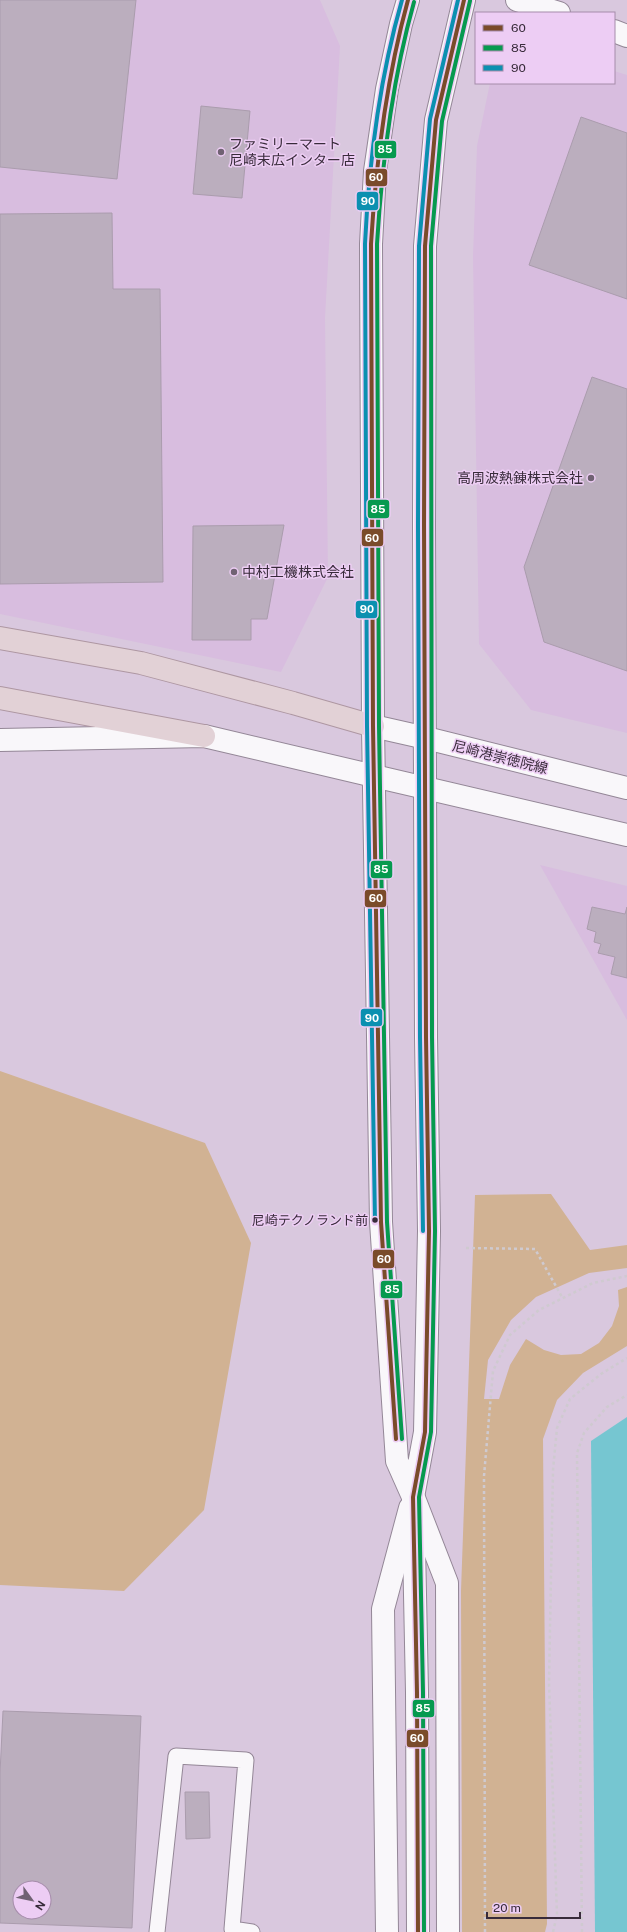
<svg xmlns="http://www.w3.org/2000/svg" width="627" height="1932" viewBox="0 0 627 1932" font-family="'Public Sans','Noto Sans JP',sans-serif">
	<rect width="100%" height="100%" fill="#d9c8de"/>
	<path fill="#d8bddf" d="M0,0H320L340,46L325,318L328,577L281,672L0,614Z
		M614,71L627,75V733L531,710L479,644L473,256L477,146L490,83H614Z
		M540,865L627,886V1020Z"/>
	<path fill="#d1b293" d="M0,1071L205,1143L251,1243L204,1510L124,1591L0,1585Z
		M551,1194L590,1250L627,1245V1268L589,1273L536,1297L511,1320L488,1360L484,1399H499L510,1365L526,1339L544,1350L561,1355L581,1354L599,1343L612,1326L619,1306L618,1290L627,1287V1346L583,1373L557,1400L543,1439L547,1924L545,1932H462L461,1591L475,1195Z"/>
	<path fill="#76c6d1" d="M627,1417V1932H595L591,1441Z"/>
	<path fill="#bbaebe" stroke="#aa9cad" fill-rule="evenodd" d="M0,0H136L117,179L0,167Z
		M201,106L250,111L242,198L193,194Z
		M581,117L627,133V299L529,265Z
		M112,213L113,289H160L163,582L0,584V214Z
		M592,377L627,389V671L544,642L524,567Z
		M284,525L267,619H251V640H192L193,526Z
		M592,907L625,914L627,907V978L611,974L615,957L598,953L601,944L594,942L596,932L587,929Z
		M3,1711L141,1716L132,1928L0,1923V1773ZM20,1888H44V1912H20Z
		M185,1792H209L210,1838L186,1839Z"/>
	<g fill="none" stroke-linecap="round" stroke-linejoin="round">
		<g stroke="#948797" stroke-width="17">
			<path id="service" d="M157,1932L176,1756L246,1760L232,1929L252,1932"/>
		</g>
		<g stroke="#948797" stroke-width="24">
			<path id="minor" d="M414,1498L447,1583L448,1932
				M387,1932L383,1609L410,1508"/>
		</g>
		<g stroke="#948797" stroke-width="24">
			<path id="tertiary" d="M408,0L401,24L387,89L375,171L371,244L373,726L381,1222L397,1461L413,1497
				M517,0L559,13
				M614,31L627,36
				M0,740L204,736L374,776
				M418,1932L417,1692L413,1497L425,1432L429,1231L426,1037L424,525L425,246L436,120L464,0"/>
		</g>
		<g stroke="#948797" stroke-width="24">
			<path id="secondary" d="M373,726L426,738L627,788
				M374,776L627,835"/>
		</g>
		<g stroke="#ae97a2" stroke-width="24">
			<path id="motorway" d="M0,638L141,663L293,703L373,726
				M0,698L204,736"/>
		</g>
		<path stroke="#cfcad0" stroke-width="2.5" stroke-dasharray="3 3" stroke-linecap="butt" d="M466,1248L535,1249L562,1297
			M485,1932L484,1476L493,1371L510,1335L539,1310L593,1283L627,1276
			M553,1932L557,1915L549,1682L553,1470L557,1428L570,1399L601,1374L627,1358
			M582,1932L577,1453L584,1433L607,1407L627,1395"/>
		<use href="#service" stroke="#f9f7fa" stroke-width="15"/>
		<use href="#minor" stroke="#f9f7fa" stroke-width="22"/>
		<use href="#tertiary" stroke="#f9f7fa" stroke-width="22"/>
		<use href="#secondary" stroke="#f9f7fa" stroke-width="22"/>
		<use href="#motorway" stroke="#e2d1d6" stroke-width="22"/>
		<g stroke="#edcdf4" stroke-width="7">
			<path id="bus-1" d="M396,1439L381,1222L373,726L371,244C376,161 386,80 408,0
				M418,1932L417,1692L413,1497L425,1432L429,1231L426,1037L424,525L425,246L436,120L464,0"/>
		</g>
		<g stroke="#edcdf4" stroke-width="7">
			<path id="bus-2" d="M402,1439L387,1222L379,726L377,244C382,162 392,81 414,2
				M424,1932L423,1692L419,1497L431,1432L435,1231L432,1037L431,246L442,121L470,1"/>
		</g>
		<g stroke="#edcdf4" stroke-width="7">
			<path id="bus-3" d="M375,1222L367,726L365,244C369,161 379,80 402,0
				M423,1231L420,1037L418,525L419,246L430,119L458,0"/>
		</g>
		<use href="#bus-1" stroke="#7a4b2a" stroke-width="4"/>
		<use href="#bus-2" stroke="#069a4f" stroke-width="4"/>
		<use href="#bus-3" stroke="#0b90b0" stroke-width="4"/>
	</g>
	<g fill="#706273" stroke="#edcdf4" stroke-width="1.5">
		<circle cx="221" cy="152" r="4"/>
		<circle cx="591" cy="478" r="4"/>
		<circle cx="234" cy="572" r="4"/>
	</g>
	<circle fill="#382b3a" stroke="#edcdf4" stroke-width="1.5" cx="375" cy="1220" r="3.5"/>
	<g text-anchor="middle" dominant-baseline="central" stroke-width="3" stroke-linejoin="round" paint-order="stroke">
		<g font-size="13" fill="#382b3a" stroke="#edcdf4" text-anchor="end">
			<text x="368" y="1220">尼崎テクノランド前</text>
		</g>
		<g font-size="14" fill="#382b3a" stroke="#edcdf4" text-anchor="start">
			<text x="229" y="144">ファミリーマート<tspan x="229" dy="16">尼崎末広インター店</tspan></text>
			<text x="583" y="478" text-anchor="end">高周波熱錬株式会社</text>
			<text x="242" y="572">中村工機株式会社</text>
		</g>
		<g font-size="14" fill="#382b3a" stroke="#edcdf4">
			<text transform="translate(500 757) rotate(14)">尼崎港崇徳院線</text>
		</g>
	</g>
	<g stroke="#edcdf4" stroke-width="1.5">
		<rect x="374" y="140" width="23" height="19" rx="4" fill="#069a4f"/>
		<rect x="365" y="168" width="23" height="19" rx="4" fill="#7a4b2a"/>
		<rect x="356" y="191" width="23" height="20" rx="4" fill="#0b90b0"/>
		<rect x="367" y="499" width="23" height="20" rx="4" fill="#069a4f"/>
		<rect x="361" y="528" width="23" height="19" rx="4" fill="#7a4b2a"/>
		<rect x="355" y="600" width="23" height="19" rx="4" fill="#0b90b0"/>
		<rect x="370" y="860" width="23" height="19" rx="4" fill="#069a4f"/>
		<rect x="364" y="889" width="23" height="19" rx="4" fill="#7a4b2a"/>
		<rect x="360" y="1008" width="23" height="19" rx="4" fill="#0b90b0"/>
		<rect x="372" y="1249" width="23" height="20" rx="4" fill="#7a4b2a"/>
		<rect x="380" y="1280" width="23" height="19" rx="4" fill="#069a4f"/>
		<rect x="412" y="1699" width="23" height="19" rx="4" fill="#069a4f"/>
		<rect x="406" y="1729" width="23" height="19" rx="4" fill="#7a4b2a"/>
	</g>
	<g font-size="11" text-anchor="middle" font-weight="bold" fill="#fff">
		<text x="385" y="153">85</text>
		<text x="376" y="181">60</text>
		<text x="368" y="205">90</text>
		<text x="378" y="513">85</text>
		<text x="372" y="542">60</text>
		<text x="367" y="613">90</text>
		<text x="381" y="873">85</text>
		<text x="376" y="902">60</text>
		<text x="372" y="1022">90</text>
		<text x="384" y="1263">60</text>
		<text x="392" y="1293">85</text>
		<text x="423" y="1712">85</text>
		<text x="417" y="1742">60</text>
	</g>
	<rect x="475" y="12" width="140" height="72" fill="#edcdf4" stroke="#a58caa"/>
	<rect x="483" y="25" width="20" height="6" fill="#7a4b2a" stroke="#a58caa"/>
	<text x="511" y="32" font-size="12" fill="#382b3a">60</text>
	<rect x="483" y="45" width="20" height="6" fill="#069a4f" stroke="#a58caa"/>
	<text x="511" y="52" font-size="12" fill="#382b3a">85</text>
	<rect x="483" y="65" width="20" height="6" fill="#0b90b0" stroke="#a58caa"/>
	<text x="511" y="72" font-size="12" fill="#382b3a">90</text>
	<g transform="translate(32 1900) rotate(123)"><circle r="19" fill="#edcdf4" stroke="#a58caa"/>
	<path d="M0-3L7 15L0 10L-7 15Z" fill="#706273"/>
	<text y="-6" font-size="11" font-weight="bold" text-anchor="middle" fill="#382b3a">N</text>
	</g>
	<path d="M487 1912v6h93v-6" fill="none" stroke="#382b3a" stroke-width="2"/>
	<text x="493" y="1912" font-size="12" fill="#382b3a" stroke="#edcdf4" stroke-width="3" paint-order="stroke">20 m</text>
</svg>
